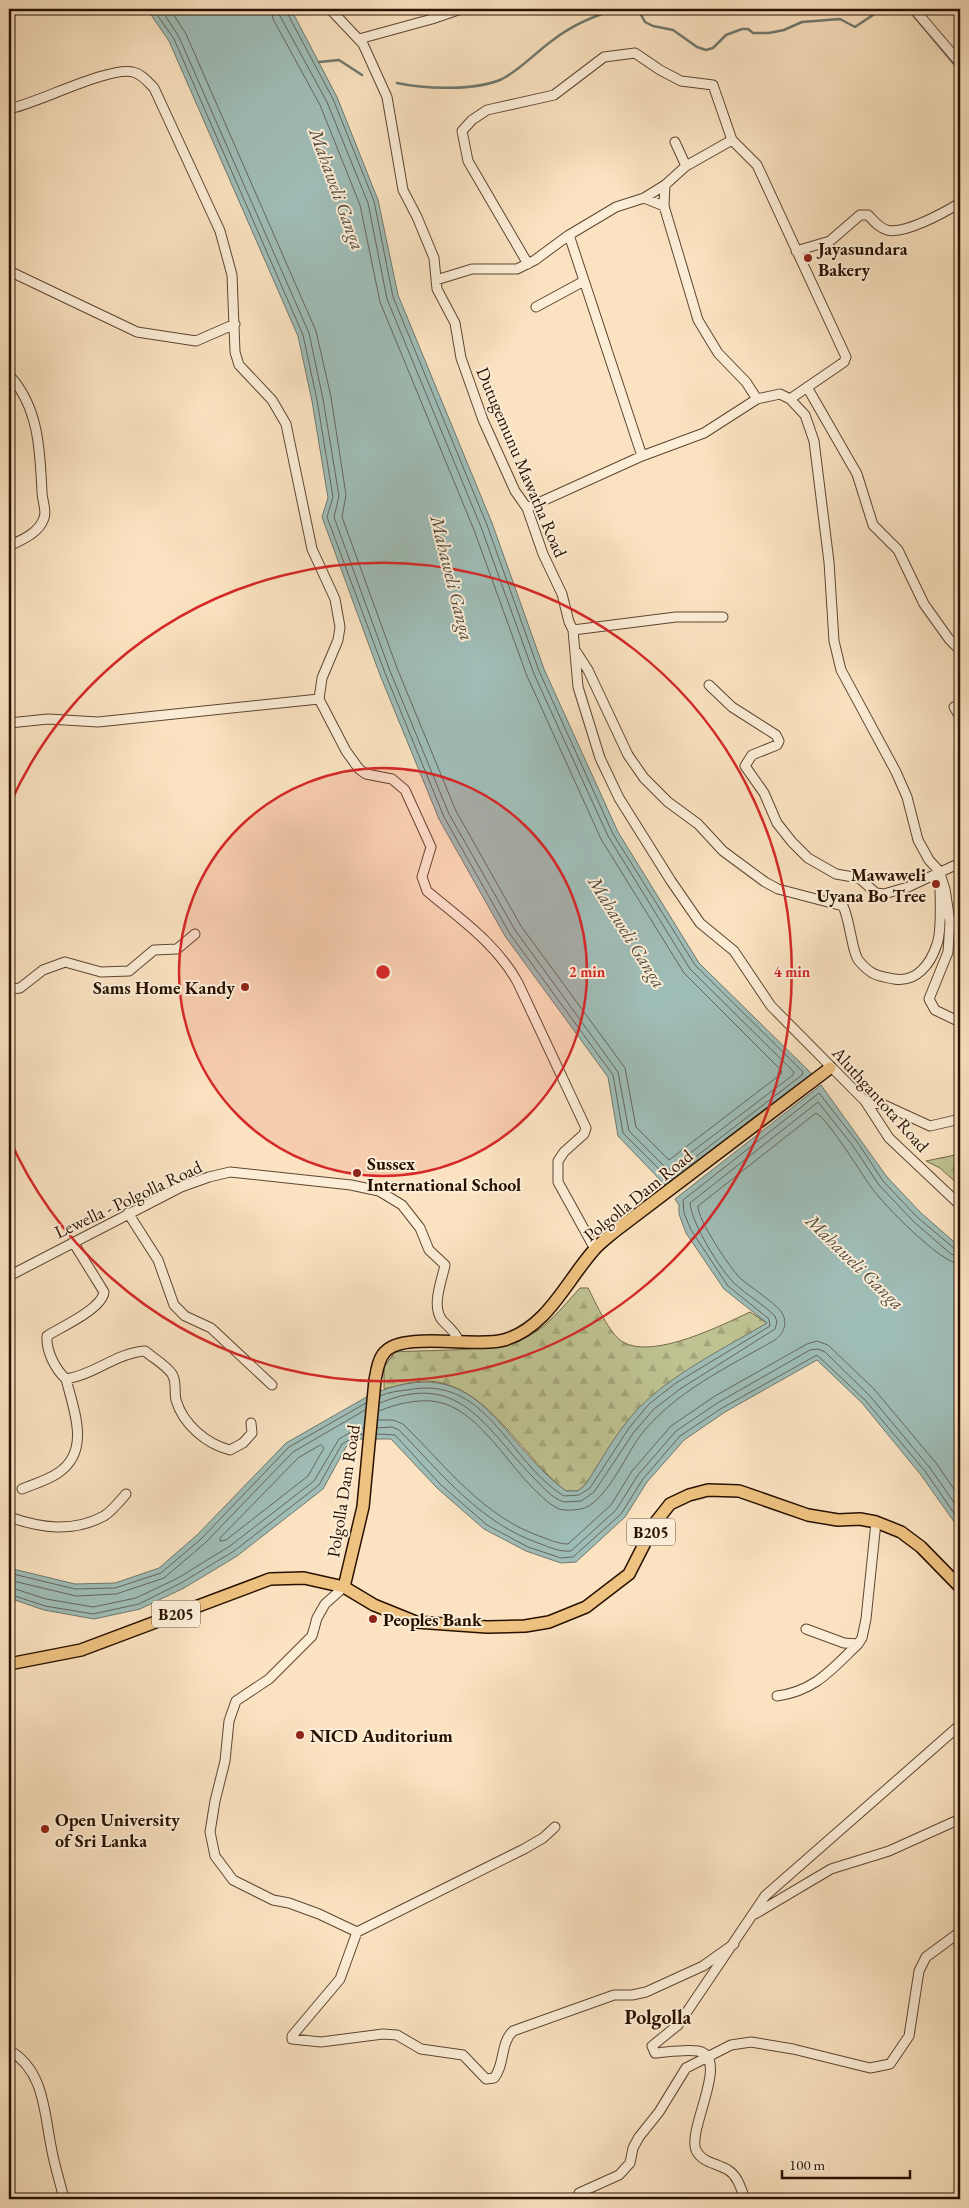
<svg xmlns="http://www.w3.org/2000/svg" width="969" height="2208" viewBox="0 0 969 2208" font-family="'EB Garamond',serif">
	<defs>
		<pattern id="forest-firs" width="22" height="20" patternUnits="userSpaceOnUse" patternTransform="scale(1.25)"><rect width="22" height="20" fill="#bfc392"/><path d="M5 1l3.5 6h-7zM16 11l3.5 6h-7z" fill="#a4a67c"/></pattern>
	</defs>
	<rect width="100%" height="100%" fill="#fbe3c1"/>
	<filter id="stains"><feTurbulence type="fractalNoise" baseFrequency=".004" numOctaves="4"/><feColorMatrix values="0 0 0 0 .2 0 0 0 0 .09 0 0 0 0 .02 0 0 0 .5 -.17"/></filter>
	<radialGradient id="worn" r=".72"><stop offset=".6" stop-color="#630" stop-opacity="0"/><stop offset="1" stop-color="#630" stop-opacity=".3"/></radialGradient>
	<path fill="url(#forest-firs)" stroke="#746a49" d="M960,1154V1186L940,1168L926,1161Z
		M580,1288H588C596,1303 609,1334 623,1342C653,1360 722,1325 750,1312L767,1323L625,1425L586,1484L578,1491H566C522,1458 487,1382 426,1381C412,1381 397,1386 384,1389V1367L395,1352C437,1349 502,1354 537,1331C553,1320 567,1302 580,1288Z"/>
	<path fill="#9fbdb7" stroke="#6f786e" d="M147,9H289L294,15L337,97L378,200L398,295L492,523L544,669L618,832L699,963L812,1074L666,1186L618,1136L608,1077L505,936L439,819L380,675L322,517L328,498L312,401L298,336L169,41Z
		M821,1085L887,1177L921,1213L960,1247V1530L921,1475L862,1403L817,1360L725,1412L684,1440L647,1482L625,1517L576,1562L561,1563L526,1551L484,1529L437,1488L391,1439H360L346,1447L323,1489L237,1556L184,1588L140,1609L94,1619L44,1610L9,1598V1568L75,1584L115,1583L159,1568L197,1535L286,1443L370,1395C481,1349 494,1437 566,1491H578L586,1484C604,1456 621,1423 647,1400C682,1369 726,1347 767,1323L724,1289L686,1233L679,1214V1205L675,1199Z"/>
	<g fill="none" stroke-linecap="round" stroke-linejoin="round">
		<path stroke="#64665c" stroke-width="1" d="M153,9L174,39L303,335L317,400L333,497L327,517L385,673L444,817L510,934L613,1075L623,1133L668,1178L802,1075L803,1072L695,965L613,834L539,671L487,525L393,297L374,201L333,99L285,9
			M161,9L179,37L309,333L323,399L339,496L334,517L390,671L449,814L515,930L618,1072L629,1131L668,1170L793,1075L794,1072L690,969L608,836L534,674L481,527L387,299L368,203L327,102L280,16L279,9
			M170,9L186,34L316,331L331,397L346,495L342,517L397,668L456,811L521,926L625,1068L636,1127L669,1160L781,1074L782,1071L684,973L601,839L527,676L474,530L380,302L360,205L320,105L273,19L271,9
			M380,1396C389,1392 398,1391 407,1390C488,1374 507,1461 564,1496L579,1495L590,1488L629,1428L649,1404L676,1383L770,1326L769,1319L728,1286L691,1230L684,1213L683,1200L819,1093L858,1143L883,1181L917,1217L955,1249L960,1251
			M380,1403C459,1370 484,1426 531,1475C541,1485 551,1498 564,1502L581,1501L594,1492L634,1432L654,1409L680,1389L775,1329L777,1322L775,1316C763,1304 747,1295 735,1284C720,1270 691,1222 690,1203L818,1102L853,1146L879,1185L914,1222L951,1254L960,1257
			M379,1411C396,1404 419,1398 438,1402C475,1409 505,1459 530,1485C538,1493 548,1504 559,1509C565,1511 575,1510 581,1509C605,1504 626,1455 640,1436C674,1392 728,1367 775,1340C784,1333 788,1323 782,1313C777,1304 750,1287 740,1278C730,1268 697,1219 698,1206L816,1113C828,1119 861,1173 871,1187C883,1204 941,1264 960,1264
			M378,1420H393L403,1424C446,1466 483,1517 542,1537C550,1540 559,1544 568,1544L611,1505L632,1471L671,1426L715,1396L807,1344L817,1341L828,1345L874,1389L936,1463L960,1498
			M377,1428L392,1427L399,1430C442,1474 481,1524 541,1544C551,1548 560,1552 571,1551L616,1510L638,1475L676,1431L719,1402L810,1350L818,1349L825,1352L870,1396L930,1468L960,1511
			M377,1434L395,1435L440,1484L487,1525L528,1547L561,1558L573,1557L621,1514L643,1479L680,1436L722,1408L817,1355L865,1400L925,1471L960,1522
			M321,1445L324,1448L308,1476L226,1540L220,1541V1538L298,1458Z
			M9,1573L75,1589L115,1588L161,1573L201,1539L289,1447L366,1403
			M9,1580L76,1596L116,1594L164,1578L205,1543L293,1452L365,1410
			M9,1587L46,1599L93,1607L136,1598L178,1578L230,1546L314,1481L339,1439L356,1429L364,1428
			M9,1594L45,1606L93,1614L139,1604L181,1583L234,1551L319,1485L342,1444L358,1435L363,1434"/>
		<path stroke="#6f786e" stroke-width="2.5" d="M624,9L640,13L645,22L653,26L673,30L697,47L706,50L713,48L726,35L742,29H748L753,33H769L784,30L802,22L840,19L855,27L882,9
			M908,9L960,71
			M319,62L339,60L362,75
			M397,83C424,89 476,91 502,79C520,70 536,52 553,40C571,26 596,15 618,9"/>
		<g stroke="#5d4530" stroke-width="11">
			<path id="minor" d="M330,9L363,44L387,97L403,190L417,217L434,258L437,289L455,323L461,358L483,420L515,491L527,508L543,554L562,594L569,622L573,630L578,687L600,758L619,798L671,881L700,923L734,951L771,1006L865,1101L889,1138L960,1205
				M914,9L960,63
				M359,39L432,19L461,9
				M9,109C38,103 109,66 133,72C142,74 148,82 154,88L220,231L232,275L235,352L239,365L272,400L286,424L312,549L335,599L340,627L338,640L322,678L319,699L346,751L359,769L366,774L392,779L405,790L431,847L422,877L427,891C460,919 497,944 518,983L586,1128L584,1134L564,1152L558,1161V1182L595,1249
				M732,140L757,165L846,357L844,362L790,399
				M675,142L686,166
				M644,198L664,206L698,320L718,353L746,382L757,399
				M664,206L665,185
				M569,235L642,456
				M796,251L830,241L860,215H868C874,221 879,228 887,230C904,235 945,212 960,203
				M9,271L137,332L196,341L235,324
				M436,280L472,269H517L535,260L569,235L616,207L644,198L665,185L686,166L732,140L713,85L681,81L660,70L635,53L604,57L554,95L487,110L472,120L462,131L468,161L528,264
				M536,307L584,281
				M9,375C39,407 40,451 42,492C42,500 47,511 44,518C39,533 22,540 9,546
				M807,387L857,474L873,525L898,550L924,604L949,639L960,650
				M527,508L642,456L704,433L757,399L780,394L790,399L805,415L814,441L829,562L834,641L841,670L896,772L907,797L918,840L929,860L939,871L945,889L950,922L948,952L929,999L935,1010L960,1022
				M573,630L676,617H723
				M575,650L588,670L628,755L644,778L668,802L698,824L723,851L765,882L778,889L843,906C850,920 852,953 859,961C871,975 877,976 894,979C917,983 931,963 937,944C942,930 940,902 940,886
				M709,685L732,707L776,735L779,741L777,745L752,755L745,766L764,793L777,823L792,842L808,858L836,874L859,878L876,893L884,894L908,887L960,863
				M954,707L960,717
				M9,723L48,719L98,722L319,699
				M9,986L12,989L20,988L43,970L65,962L101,972L129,971L154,950L177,949L195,934
				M865,1101L882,1104L930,1126L960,1119
				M128,1213L158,1260L174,1305L185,1316L211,1328L272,1385
				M73,1242L104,1292C102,1309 61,1327 47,1336C46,1351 55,1369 66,1379C94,1375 116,1353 145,1351C153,1358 166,1365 172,1374C177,1382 174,1391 176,1400C183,1424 206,1444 230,1450L243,1443L252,1433L251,1423
				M9,1276L181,1187L209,1177L230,1172L351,1185L379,1191L402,1205L420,1228L429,1250L445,1265C442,1280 431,1306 442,1320C448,1327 455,1331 459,1341
				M22,1489C34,1484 48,1480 58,1473C91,1451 74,1411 66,1379
				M9,1517C41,1528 72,1533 104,1516C112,1511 120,1501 126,1494
				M344,1587L325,1604L317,1618L312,1636L269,1679L236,1701L229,1721L225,1761L215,1801L210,1832L215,1856L233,1880L273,1900L289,1903L319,1914L357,1932
				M806,1629L844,1643L858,1644
				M777,1696C815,1691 832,1669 858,1644L862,1638L866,1619L876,1522
				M555,1827L543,1838L524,1849L357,1932L340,1979L292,2036V2039L321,2042L383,2034L397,2035L421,2049L463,2055L486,2079L494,2078C505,2065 500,2043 513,2031L614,1995H632L646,1992L703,1966L734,1944
				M755,1914L831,1869L889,1851L960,1819
				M9,2050C44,2070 44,2111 51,2146C54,2164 60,2182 64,2199
				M579,2193L619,2175L630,2163L633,2148L639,2137L659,2112L686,2068L731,2045L751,2042L793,2049L870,2068L890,2064L909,2036L919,1971L926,1957L960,1932
				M745,2199C741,2189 738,2176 728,2170C717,2163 702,2163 696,2150C687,2129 731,2057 698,2051C685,2049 668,2052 655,2053L652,2046L678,2025L765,1896L960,1725"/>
		</g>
		<g stroke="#281000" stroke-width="14">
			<path id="major" d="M344,1587L363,1507L375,1380C377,1371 378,1359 385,1352C403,1331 477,1348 504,1340C547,1328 567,1280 594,1250C600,1243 607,1238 614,1232L830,1068
				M9,1664L81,1650L270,1579L304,1578L344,1587L374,1605L416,1622L487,1627L525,1626L549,1622L586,1607L629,1574L655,1523L670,1504L689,1495L708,1490L739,1491L808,1515L838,1520L860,1519L876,1522L901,1532L921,1547L960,1587"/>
		</g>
		<use href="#minor" stroke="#fcedd7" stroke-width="9"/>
		<use href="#major" stroke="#eec280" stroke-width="11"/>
	</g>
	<circle cx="383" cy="972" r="204" fill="#d62828" fill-opacity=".12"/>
	<g fill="none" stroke="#d62828" stroke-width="2.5">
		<circle cx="383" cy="972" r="204"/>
		<path d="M9 806A409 409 0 1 1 9 1138"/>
	</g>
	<g fill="#8f2418" stroke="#fcedd7" stroke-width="2">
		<circle cx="808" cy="258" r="5"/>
		<circle cx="936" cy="884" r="5"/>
		<circle cx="245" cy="987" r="5"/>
		<circle cx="357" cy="1173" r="5"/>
		<circle cx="373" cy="1619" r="5"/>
		<circle cx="300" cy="1735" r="5"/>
		<circle cx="45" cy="1829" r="5"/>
	</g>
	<g text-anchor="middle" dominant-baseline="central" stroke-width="4" stroke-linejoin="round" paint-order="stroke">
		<g fill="#fcedd7" stroke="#685240" stroke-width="1">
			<rect x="627" y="1518.5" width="48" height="27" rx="4"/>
			<rect x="152" y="1600.5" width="48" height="27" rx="4"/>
		</g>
		<g font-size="16" font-weight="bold" fill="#281000">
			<text x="651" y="1532">B205</text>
			<text x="176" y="1614">B205</text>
		</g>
		<g font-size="18" font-weight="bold" fill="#281000" stroke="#fcedd7" text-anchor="start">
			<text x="818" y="248">Jayasundara<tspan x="818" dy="21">Bakery</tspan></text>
			<text x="926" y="874" text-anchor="end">Mawaweli<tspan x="926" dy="21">Uyana Bo Tree</tspan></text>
			<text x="235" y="987" text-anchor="end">Sams Home Kandy</text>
			<text x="367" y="1163">Sussex<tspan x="367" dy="21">International School</tspan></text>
			<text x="383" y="1619">Peoples Bank</text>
			<text x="310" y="1735">NICD Auditorium</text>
			<text x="55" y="1819">Open University<tspan x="55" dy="21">of Sri Lanka</tspan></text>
		</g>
		<g font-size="18" fill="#281000" stroke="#fcedd7">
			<text transform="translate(522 462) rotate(67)">Dutugemunu Mawatha Road</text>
			<text transform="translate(881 1099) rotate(48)">Aluthgantota Road</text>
			<text transform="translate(638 1195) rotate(-39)">Polgolla Dam Road</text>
			<text transform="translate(128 1199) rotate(-25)">Lewella - Polgolla Road</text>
			<text transform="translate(343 1491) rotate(-81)">Polgolla Dam Road</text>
		</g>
		<g font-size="19" font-style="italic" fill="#524d40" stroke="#fcedd7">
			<text transform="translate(337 189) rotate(70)">Mahaweli Ganga</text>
			<text transform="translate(452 578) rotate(76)">Mahaweli Ganga</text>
			<text transform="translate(627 932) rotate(58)">Mahaweli Ganga</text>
			<text transform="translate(855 1262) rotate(44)">Mahaweli Ganga</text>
		</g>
		<g font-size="20" font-weight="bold" fill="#281000" stroke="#fcedd7">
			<text x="658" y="2017">Polgolla</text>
		</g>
	</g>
	<circle cx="383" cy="972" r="8" fill="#d62828" stroke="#fcedd7" stroke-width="2.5"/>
	<g font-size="15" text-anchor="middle" font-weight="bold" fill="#d62828" stroke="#fcedd7" stroke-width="4" stroke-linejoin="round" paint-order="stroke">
		<text x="587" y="977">2 min</text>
		<text x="792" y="977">4 min</text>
	</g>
	<rect width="969" height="2208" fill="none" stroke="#fbe3c1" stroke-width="30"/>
	<rect x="10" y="10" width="949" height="2188" fill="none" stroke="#281000" stroke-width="2.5"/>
	<rect x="15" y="15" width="939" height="2178" fill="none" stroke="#281000"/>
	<path d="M782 2170v8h128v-8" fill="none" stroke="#281000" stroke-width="2.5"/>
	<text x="789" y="2170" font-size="15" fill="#281000" stroke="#fcedd7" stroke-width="4" paint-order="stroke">100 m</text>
	<rect width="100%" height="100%" filter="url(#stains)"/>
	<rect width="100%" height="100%" fill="url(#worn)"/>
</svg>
